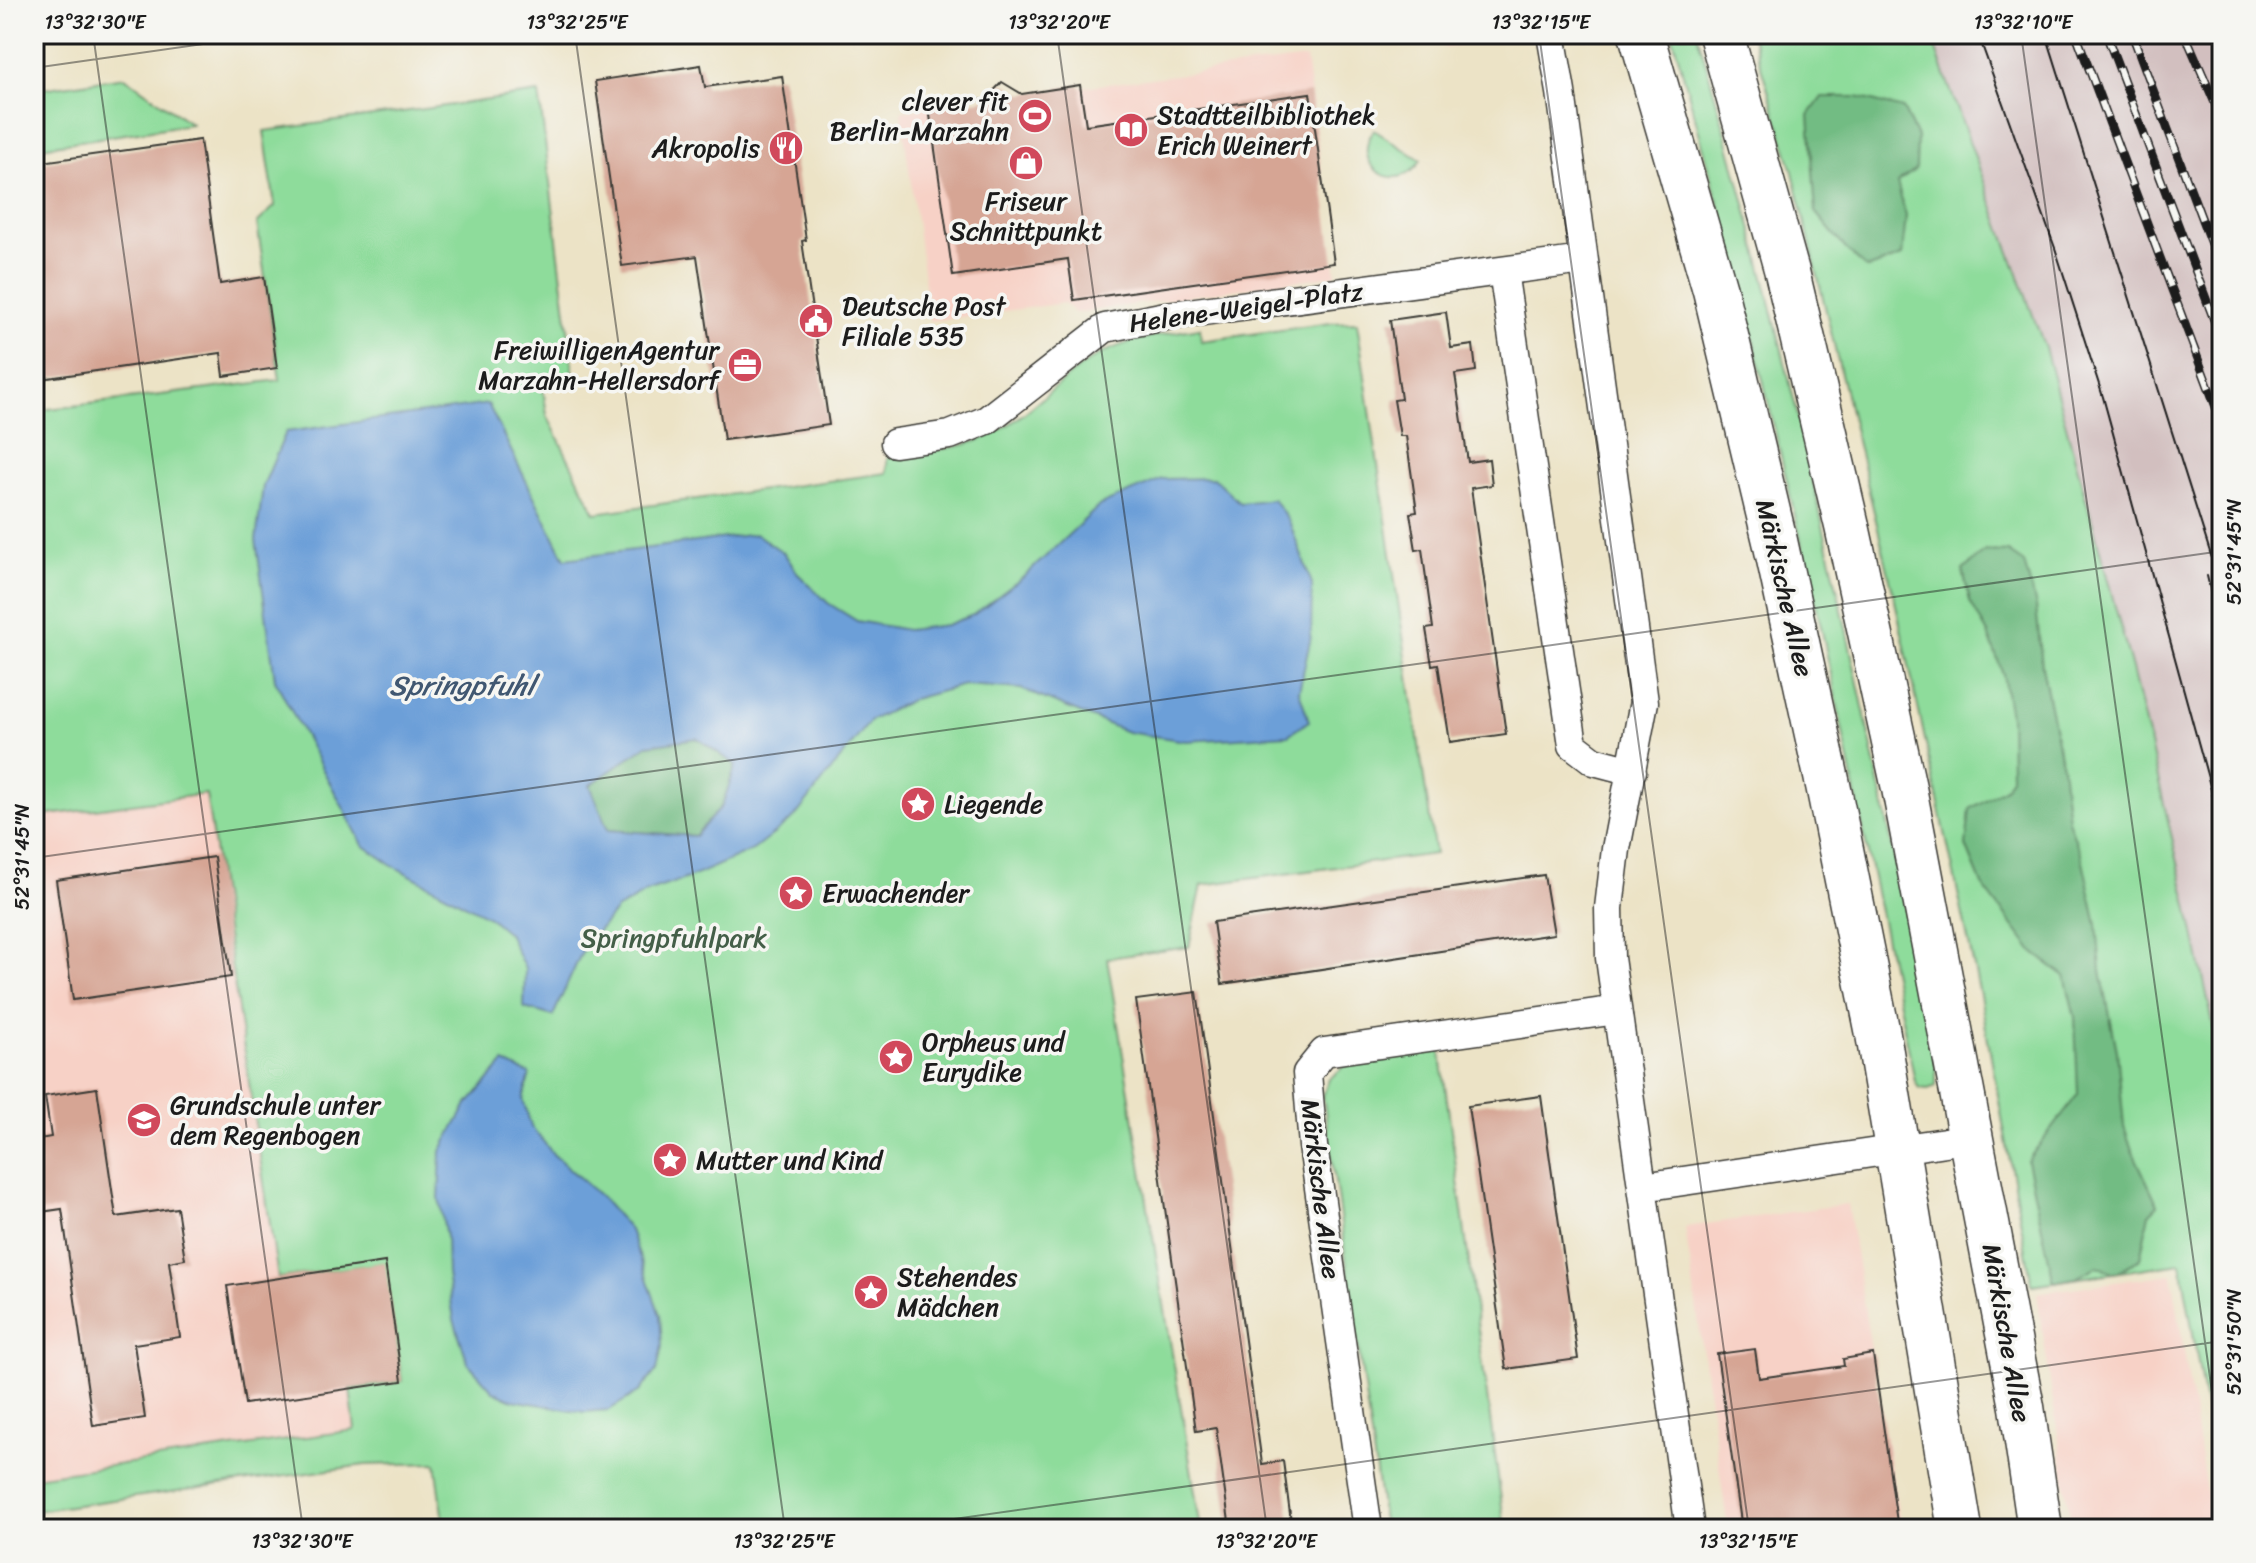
<svg xmlns="http://www.w3.org/2000/svg" width="2256" height="1563" viewBox="0 0 2256 1563" font-family="Sriracha,sans-serif">
	<rect width="100%" height="100%" fill="#f6f6f2"/>
	<filter id="ink" filterUnits="userSpaceOnUse"><feTurbulence type="fractalNoise" baseFrequency=".0125" numOctaves="2"/><feDisplacementMap in="SourceGraphic" scale="16" xChannelSelector="R" yChannelSelector="G"/><feConvolveMatrix kernelMatrix="1 2 1 2 8 2 1 2 1" color-interpolation-filters="sRGB"/></filter>
	<filter id="wash" filterUnits="userSpaceOnUse"><feTurbulence type="fractalNoise" baseFrequency=".006" numOctaves="4" result="noise"/><feDisplacementMap in="SourceGraphic" scale="32" xChannelSelector="R" yChannelSelector="G"/><feGaussianBlur stdDeviation="1.8" result="paint"/><feColorMatrix in="noise" values="0 0 0 0 0 0 0 0 0 0 0 0 0 0 0 0 0 1.4 0 .05"/><feComposite in="paint" operator="in"/></filter>
	<g filter="url(#wash)">
		<rect width="100%" height="100%" fill="#ece3c6"/>
		<path fill="#f7d1c6" d="M1442,34H1506L1507,39L1444,48Z
			M1306,58L1336,275L1075,313L1064,303L930,321L901,111Z
			M206,794L278,1278L385,1262L402,1381L356,1430L34,1477V817Z
			M1847,1204L1901,1529H1728L1685,1227Z
			M2172,1274L2212,1529H2072L2037,1293Z"/>
		<path fill="#d2bfbf" d="M1930,34H2222V1066L2188,905L2132,669L2045,348Z"/>
		<path fill="#8edc9b" stroke="#557c5c" stroke-width="2" d="M1672,34H1697C1746,196 1786,361 1823,526C1864,705 1901,885 1936,1065V1086L1928,1089L1919,1088L1915,1081L1821,626L1736,266Z
			M1751,34H1930L2045,348L2132,669L2188,905L2222,1066V1503L2181,1263L2032,1285L1980,995L1894,596L1792,168Z
			M125,77L191,124L34,148V90Z
			M539,93L574,377L542,382L547,415L595,513L887,473V457C921,451 964,450 995,433C1033,412 1062,376 1099,355C1131,338 1164,334 1200,328L1201,341L1331,323L1357,322L1435,854L1202,885L1189,947L1107,958L1201,1529H445L436,1463L365,1465L34,1511V1477L355,1430L350,1389L402,1381L384,1263L278,1278L206,794L34,817V411L280,380L257,223L275,206L264,131Z
			M1374,130L1421,160C1399,198 1348,166 1374,130Z
			M1440,1048L1505,1529H1384L1323,1096L1329,1079L1351,1061Z"/>
		<path fill="#72bc83" stroke="#476c50" stroke-width="2" d="M1822,97H1857L1903,109L1917,137L1916,169L1897,183L1906,216L1902,256L1867,269L1845,248L1816,213L1809,115Z
			M1985,551L2008,552L2024,563L2036,606L2042,666L2062,766L2068,820L2083,861L2097,924L2101,971L2117,1051L2124,1126L2132,1150L2158,1205L2149,1214L2140,1259L2115,1273L2097,1266L2076,1278L2054,1282L2027,1161L2078,1094L2075,1017L2065,976L2034,953L1982,885L1966,846L1970,809L2005,788L2011,777L2010,717L2003,674L1988,634L1970,602L1963,570Z
			M697,738L736,765L722,806L695,836L608,830L590,785L647,745Z"/>
		<path fill="#6c9fd8" stroke="#445e7a" stroke-width="2" fill-rule="evenodd" d="M488,404L565,559L756,534L784,553L799,575L828,603L857,621L907,630L946,625L973,615L1026,575L1100,505L1162,479L1214,478L1240,503L1273,499L1289,521L1312,584L1311,637L1299,691L1309,721L1288,735L1186,741L1127,732L1021,689L964,685L913,699L871,720L794,818L753,850L691,877L649,891L616,910L584,947L553,1016L524,1008L525,969L508,933L489,917L393,866L363,845L275,680L256,540L263,486L286,432ZM697,738L736,765L722,806L695,836L608,830L590,785L647,745Z
			M504,1063L530,1074L523,1099L531,1126L554,1155L600,1196L630,1230L660,1315L662,1346L657,1370L640,1391L609,1410L584,1412L513,1400L493,1391L468,1363L454,1320L447,1274L446,1237L439,1198L441,1151L467,1105Z"/>
		<g id="blocks">
			<path fill="#d6a594" d="M701,65L705,87L782,76L806,240L802,241L829,425L724,440L697,256L622,266L595,81Z
				M1002,82L1022,94L1080,85L1086,125L1310,93L1334,263L1074,300L1068,259L953,276L929,108L986,99Z
				M200,140L220,284L264,277L277,368L224,376L221,353L34,380V163Z
				M1446,312L1451,348L1473,345L1476,371L1455,374L1468,462L1489,459L1492,485L1471,488L1506,734L1450,742L1438,664L1432,665L1426,629L1433,628L1422,549L1416,550L1410,513L1417,512L1406,436H1400L1394,400L1401,399L1390,320Z
				M214,857L231,977L73,1000L56,880Z
				M1544,875L1554,934L1222,984L1213,922Z
				M1197,992L1262,1464L1283,1461L1292,1529H1230L1216,1428L1196,1431L1136,1000Z
				M97,1088L116,1217L177,1208L185,1259L169,1262L180,1337L134,1344L145,1418L93,1426L62,1209L34,1213V1140L51,1137L45,1096Z
				M1541,1096L1578,1359L1506,1369L1468,1106Z
				M385,1262L402,1381L245,1404L227,1286Z
				M1755,1349L1759,1378L1844,1366L1843,1359L1873,1354L1898,1529H1742L1717,1354Z"/>
		</g>
	</g>
	<g filter="url(#ink)">
		<use href="#blocks" fill-opacity="0" stroke="#3b3a36" stroke-width="2"/>
		<g fill="none" stroke-linecap="round" stroke-linejoin="round">
			<g stroke="#3b3a36" stroke-width="31">
				<path id="minor" d="M1551,34L1561,92L1644,702L1616,849L1609,908L1610,958L1690,1529
					M1503,271L1573,745L1594,761L1632,771
					M895,443L950,435L987,420L1105,328L1166,316L1583,260
					M1643,1187L1972,1138
					M1368,1529L1313,1146L1307,1073L1324,1052L1617,1010"/>
			</g>
			<g stroke="#3b3a36" stroke-width="47">
				<path id="primary" d="M1641,34L1715,290L1775,541L1828,785L1878,1034L1960,1529
					M1721,34L1787,272L1847,526L1904,788L2022,1407L2040,1529"/>
			</g>
			<use href="#minor" stroke="#fff" stroke-width="28"/>
			<use href="#primary" stroke="#fff" stroke-width="44"/>
			<path stroke="#1c1c1c" stroke-width="2" d="M1978,34L2055,248L2103,397L2222,829
				M2046,34L2222,590
				M2207,576L2222,638
				M2215,819L2222,850"/>
			<g stroke="#1c1c1c" stroke-width="9">
				<path id="rail" d="M2076,34L2222,423
					M2106,34L2222,341
					M2132,34L2222,273
					M2185,34L2222,119"/>
			</g>
			<use href="#rail" stroke="#f6f6f2" stroke-width="6" stroke-dasharray="18" stroke-linecap="butt"/>
		</g>
	</g>
	<path fill="none" stroke="#1c1c1c" stroke-width="2" stroke-opacity="0.45" d="M93,34L303,1529M575,34L785,1529M1057,34L1267,1529M1539,34L1749,1529M2021,34L2222,1463M34,68L274,34M34,858L2222,551M883,1529L2222,1341"/>
	<defs>
		<g id="stadium-disc" transform="scale(1.8)"><circle r="9.5" fill="#d1495b" stroke="#f6f6f2"/><path d="M0-5a6.5 5 0 1 0 0 10a6.5 5 0 1 0 0-10ZM-3.5-1.8h7v3.6h-7Z" fill="#fff"/></g>
		<g id="library-disc" transform="scale(1.8)"><circle r="9.5" fill="#d1495b" stroke="#f6f6f2"/><path d="M-6-4Q-3-5.5-.7-3.5V5Q-3 3-6 4ZM6-4Q3-5.5 .7-3.5V5Q3 3 6 4Z" fill="#fff"/></g>
		<g id="restaurant-disc" transform="scale(1.8)"><circle r="9.5" fill="#d1495b" stroke="#f6f6f2"/><path d="M-5-6h1v4h1v-4h1v4h1v-4h1v5L-1.5 .5V6h-2V.5L-5-1ZM5-6V6H3V1.5H1.5Q1.5-4 5-6Z" fill="#fff"/></g>
		<g id="shop-disc" transform="scale(1.8)"><circle r="9.5" fill="#d1495b" stroke="#f6f6f2"/><path d="M-5-2.5h2.3a2.7 3.5 0 0 1 5.4 0H5L5.5 6h-11ZM-1.5-2.5h3a1.5 2.3 0 0 0-3 0Z" fill="#fff"/></g>
		<g id="civic-disc" transform="scale(1.8)"><circle r="9.5" fill="#d1495b" stroke="#f6f6f2"/><path d="M-.6-6.5H3V-4.5H.6V-3L4-1V1h2V6H-6V1h2V-1L-.6-3ZM-1.2 2.5V6h2.4V2.5Z" fill="#fff"/></g>
		<g id="office-disc" transform="scale(1.8)"><circle r="9.5" fill="#d1495b" stroke="#f6f6f2"/><path d="M-6-3h4V-5.5h4V-3h4V5H-6ZM-1-4.5V-3h2v-1.5ZM-6 0V1H6V0Z" fill="#fff"/></g>
		<g id="sight-disc" transform="scale(1.8)"><circle r="9.5" fill="#d1495b" stroke="#f6f6f2"/><path d="M0-6L1.8-2.2L6-1.7L2.9 1.2L3.7 5.4L0 3.3L-3.7 5.4L-2.9 1.2L-6-1.7L-1.8-2.2Z" fill="#fff"/></g>
		<g id="school-disc" transform="scale(1.8)"><circle r="9.5" fill="#d1495b" stroke="#f6f6f2"/><path d="M0-5L7-2L0 1L-7-2ZM-4 1L0 2.5L4 1V4Q0 6-4 4Z" fill="#fff"/></g>
	</defs>
	<g fill-rule="evenodd">
		<use href="#stadium-disc" x="1035" y="116"/>
		<use href="#library-disc" x="1131" y="130"/>
		<use href="#restaurant-disc" x="786" y="148"/>
		<use href="#shop-disc" x="1026" y="163"/>
		<use href="#civic-disc" x="816" y="321"/>
		<use href="#office-disc" x="745" y="365"/>
		<use href="#sight-disc" x="918" y="804"/>
		<use href="#sight-disc" x="796" y="893"/>
		<use href="#sight-disc" x="896" y="1057"/>
		<use href="#school-disc" x="144" y="1120"/>
		<use href="#sight-disc" x="670" y="1160"/>
		<use href="#sight-disc" x="871" y="1292"/>
	</g>
	<g text-anchor="middle" dominant-baseline="central" stroke-width="7" stroke-linejoin="round" paint-order="stroke">
		<g font-size="26" fill="#1c1c1c" stroke="#f6f6f2" text-anchor="start">
			<text x="1009" y="101" text-anchor="end">clever fit<tspan x="1009" dy="30">Berlin-Marzahn</tspan></text>
			<text x="1157" y="115">Stadtteilbibliothek<tspan x="1157" dy="30">Erich Weinert</tspan></text>
			<text x="760" y="148" text-anchor="end">Akropolis</text>
			<text x="1026" y="201" text-anchor="middle">Friseur<tspan x="1026" dy="30">Schnittpunkt</tspan></text>
			<text x="842" y="306">Deutsche Post<tspan x="842" dy="30">Filiale 535</tspan></text>
			<text x="719" y="350" text-anchor="end">FreiwilligenAgentur<tspan x="719" dy="30">Marzahn-Hellersdorf</tspan></text>
			<text x="944" y="804">Liegende</text>
			<text x="822" y="893">Erwachender</text>
			<text x="922" y="1042">Orpheus und<tspan x="922" dy="30">Eurydike</tspan></text>
			<text x="170" y="1105">Grundschule unter<tspan x="170" dy="30">dem Regenbogen</tspan></text>
			<text x="696" y="1160">Mutter und Kind</text>
			<text x="897" y="1277">Stehendes<tspan x="897" dy="30">Mädchen</tspan></text>
		</g>
		<g font-size="26" fill="#1c1c1c" stroke="#f6f6f2">
			<text transform="translate(1246 307) rotate(-8)">Helene-Weigel-Platz</text>
			<text transform="translate(1785 588) rotate(77)">Märkische Allee</text>
			<text transform="translate(1321 1189) rotate(83)">Märkische Allee</text>
			<text transform="translate(2007 1333) rotate(80)">Märkische Allee</text>
		</g>
		<g font-size="26" fill="#445f48" stroke="#f6f6f2">
			<text x="674" y="938">Springpfuhlpark</text>
		</g>
		<g font-size="28" font-style="italic" fill="#405771" stroke="#f6f6f2">
			<text x="462" y="685">Springpfuhl</text>
		</g>
	</g>
	<rect width="2256" height="1563" fill="none" stroke="#f6f6f2" stroke-width="88"/>
	<rect x="44" y="44" width="2168" height="1475" fill="none" stroke="#1c1c1c" stroke-width="3"/>
	<g font-size="20" text-anchor="middle" fill="#1c1c1c">
		<text x="95" y="29">13°32'30"E</text>
		<text x="577" y="29">13°32'25"E</text>
		<text x="1059" y="29">13°32'20"E</text>
		<text x="1541" y="29">13°32'15"E</text>
		<text x="2023" y="29">13°32'10"E</text>
		<text transform="translate(2234 552) rotate(-90)" y="7">52°31'45"N</text>
		<text transform="translate(22 857) rotate(-90)" y="7">52°31'45"N</text>
		<text transform="translate(2234 1342) rotate(-90)" y="7">52°31'50"N</text>
		<text x="302" y="1548">13°32'30"E</text>
		<text x="784" y="1548">13°32'25"E</text>
		<text x="1266" y="1548">13°32'20"E</text>
		<text x="1748" y="1548">13°32'15"E</text>
	</g>
</svg>
